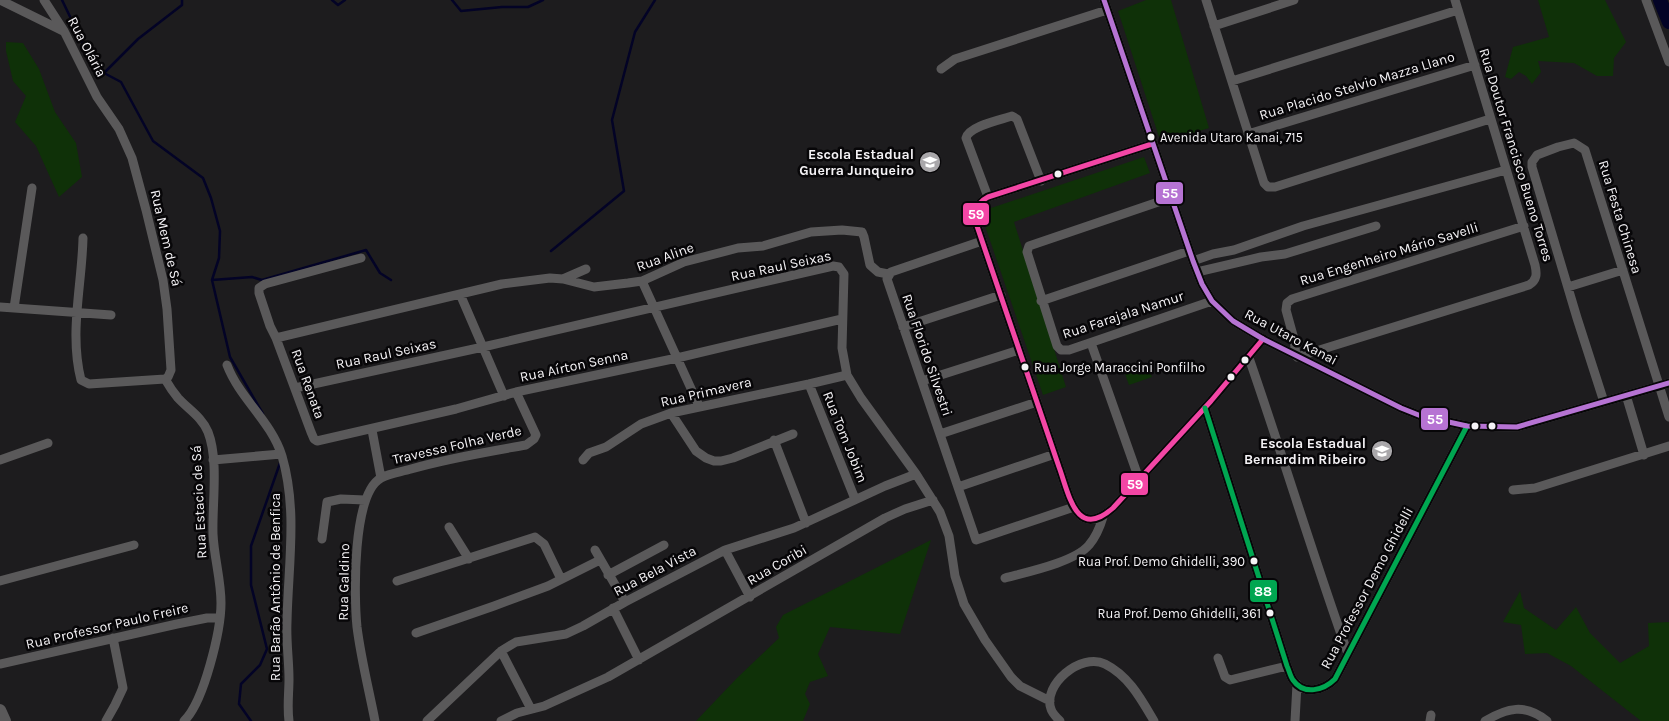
<svg xmlns="http://www.w3.org/2000/svg" width="1669" height="721" viewBox="0 0 1669 721" font-family="Karla,sans-serif">
	<rect width="100%" height="100%" fill="#1d1c1e"/>
	<path fill="#0f3108" d="M1146,0H1171L1209,128L1161,143L1118,11Z
		M1538,0H1605L1626,42L1614,58L1613,76H1597L1574,63L1538,61L1541,72L1532,84L1526,76L1519,72L1511,79L1505,77L1513,47L1549,37Z
		M6,42L23,43L39,69L55,112L76,143L82,177L59,197L36,146L15,122L26,96L13,81L6,51Z
		M1144,157L1150,173L1014,222L1066,387L1043,395L983,220L985,210Z
		M1147,363L1152,377L1129,385L1124,371Z
		M931,540L900,634L830,627L818,654L828,676L810,682L805,694L810,704L803,721H696L737,678L779,638L776,627L783,615Z
		M1520,591L1524,608L1556,630L1576,607L1590,633L1620,663L1649,646L1648,623L1669,622V721H1641L1571,666L1547,653L1525,654L1521,625L1503,622Z"/>
	<g fill="none" stroke-linecap="round" stroke-linejoin="round">
		<path stroke="#030326" stroke-width="2.5" d="M62,0L87,52L94,58L104,73L121,82L153,141L203,178L211,198L220,231L219,258L212,280L230,357L263,414
			M332,0L338,5L345,0
			M452,0L461,11L502,7H528L543,0
			M104,73L138,39L182,5V0
			M551,251L624,191L612,120L635,32L655,0
			M212,280L252,277L262,280L366,250L380,273L391,280
			M251,721L239,704L241,684L260,665L267,649L251,585V546L280,463"/>
		<path stroke="#030326" stroke-width="14" d="M1660,0L1669,22"/>
		<path stroke="#5a595a" stroke-width="9" d="M0,0L63,31
			M44,0L64,31L97,97L119,129L132,158L146,210L163,280L167,309L171,370L168,377L165,379
			M1104,0L1193,261L1202,284L1212,301L1233,321L1263,339L1401,408L1421,416L1467,426L1517,427L1669,383
			M1206,0L1264,183L1268,187H1275L1490,119
			M1646,0L1669,62
			M1214,26L1294,0
			M941,69L955,59L1107,10
			M1232,81L1458,10
			M1248,134L1475,65
			M1152,144L988,197C975,204 975,213 977,226L1059,467C1069,494 1076,541 1113,508L1211,401L1263,339
			M988,197L966,138C969,126 1000,120 1012,116L1017,119L1041,181
			M1170,198L1029,246L1027,252L1057,346L1061,350H1069L1212,301
			M83,238C82,285 69,333 81,380L89,384L165,379
			M982,241L891,272L887,279L976,540L1074,507
			M361,258L265,284L259,288V293L270,326L276,338L311,432L314,439L317,441L456,409L516,392L677,358L842,319
			M1193,261L1213,254L1234,250L1303,226L1506,170
			M1197,272L1261,257L1285,254L1376,226
			M563,279L586,269
			M642,281L699,406
			M1568,287L1623,270
			M460,294L504,396
			M1041,301L1189,251
			M0,307L111,315
			M14,308L32,188
			M903,327L1001,295
			M276,338L502,284L550,278L563,279L594,287L628,283L642,281L684,262L738,248L763,246L811,232L842,230L862,232L864,237L870,265L878,272L888,274
			M1091,343L1139,479
			M1296,356L1294,339L1286,310L1287,303L1292,299L1524,226
			M1297,357L1529,285C1537,280 1537,274 1535,265L1455,0
			M1249,358C1283,456 1313,556 1348,654
			M227,365C240,399 271,421 282,456C298,511 288,566 287,622C286,641 289,660 289,679C289,693 287,707 289,721
			M165,379C169,386 173,392 178,398C188,409 202,417 208,432C219,460 212,504 213,534C214,557 221,580 221,603C221,630 204,702 184,721
			M922,381L1019,350
			M809,384L855,499
			M295,388L483,347L833,266L839,267L844,274L842,348L847,375L861,398L916,474L940,512L949,536L955,576L964,604L985,640L1011,677L1020,686L1050,701
			M1626,395L1644,455
			M1604,402L1577,318L1532,167V162L1537,155L1558,147L1574,143L1585,150L1669,417
			M1205,408L1287,666C1289,670 1290,676 1293,680C1304,696 1324,690 1335,679L1467,426
			M671,413L696,451L706,458L714,461H721L733,458L793,434
			M372,430L381,478
			M940,434L1037,402
			M774,440L806,523
			M0,460L48,443
			M213,460L281,454
			M583,460L589,453L606,447L641,424L671,413L809,384L847,375
			M958,487L1055,454
			M1513,490L1535,488L1669,446
			M449,527L469,559
			M322,539L327,502L341,499L365,500
			M595,550L625,602
			M725,550L750,597
			M608,575L664,545
			M1005,578C1027,572 1075,562 1089,545C1096,537 1100,527 1103,517
			M0,581L134,545
			M397,581L535,537L544,544L561,579
			M613,608L639,660
			M416,633L494,606L548,586L600,560
			M501,651L531,709
			M1218,658L1225,677L1230,680L1287,666
			M0,664L177,624L207,618H220
			M106,721L115,705L123,688L113,638
			M375,721C369,690 361,659 357,627C354,597 352,494 381,478C390,473 401,472 411,469C449,458 487,452 526,445L534,439L536,435L516,392
			M427,721L501,651L516,642L566,634L583,626L625,602L725,550L794,528L885,486L916,474
			M501,721L517,713L544,706L608,677L885,518L905,509L933,500
			M1060,721C1057,718 1052,713 1051,709C1042,685 1081,652 1105,664C1129,676 1141,699 1154,721
			M1295,721L1297,684
			M1430,721L1431,715
			M1485,721C1507,708 1525,703 1547,721"/>
		<path stroke="#5a595a" stroke-width="12" d="M0,710L5,721"/>
		<g stroke="#070608" stroke-width="9">
			<path id="bus-1" d="M1152,144L988,197C975,204 975,213 977,226L1059,467C1069,494 1076,541 1113,508L1211,401L1263,339"/>
		</g>
		<g stroke="#070608" stroke-width="9">
			<path id="bus-2" d="M1205,408L1287,666C1289,670 1290,676 1293,680C1304,696 1324,690 1335,679L1467,426"/>
		</g>
		<g stroke="#070608" stroke-width="9">
			<path id="bus-3" d="M1104,0L1193,261L1202,284L1212,301L1233,321L1263,339L1401,408L1421,416L1467,426L1517,427L1669,383"/>
		</g>
		<use href="#bus-1" stroke="#f346a5" stroke-width="5"/>
		<use href="#bus-2" stroke="#00a651" stroke-width="5"/>
		<use href="#bus-3" stroke="#b673d3" stroke-width="5"/>
	</g>
	<defs>
		<g id="school-disc" transform="scale(1.125)"><circle r="9.5" fill="#a9a7aa" stroke="#070608"/><path d="M0-5L7-2L0 1L-7-2ZM-4 1L0 2.5L4 1V4Q0 6-4 4Z" fill="#fff"/></g>
	</defs>
	<g fill-rule="evenodd">
		<use href="#school-disc" x="930" y="162"/>
		<use href="#school-disc" x="1382" y="451"/>
	</g>
	<g fill="#f4f2f5" stroke="#070608" stroke-width="2">
		<circle cx="1151" cy="137" r="4.5"/>
		<circle cx="1058" cy="174" r="4.5"/>
		<circle cx="1245" cy="360" r="4.5"/>
		<circle cx="1025" cy="367" r="4.5"/>
		<circle cx="1231" cy="377" r="4.5"/>
		<circle cx="1475" cy="426" r="4.5"/>
		<circle cx="1492" cy="426" r="4.5"/>
		<circle cx="1254" cy="561" r="4.5"/>
		<circle cx="1270" cy="613" r="4.5"/>
	</g>
	<g text-anchor="middle" dominant-baseline="central" stroke-width="5" stroke-linejoin="round" paint-order="stroke">
		<g font-size="13" fill="#f4f2f5" stroke="#070608" text-anchor="start">
			<text x="1160" y="137">Avenida Utaro Kanai, 715</text>
			<text x="1034" y="367">Rua Jorge Maraccini Ponfilho</text>
			<text x="1245" y="561" text-anchor="end">Rua Prof. Demo Ghidelli, 390</text>
			<text x="1261" y="613" text-anchor="end">Rua Prof. Demo Ghidelli, 361</text>
		</g>
		<g font-size="14" fill="#f4f2f5" stroke="#070608">
			<text transform="translate(87 47) rotate(62)">Rua Olária</text>
			<text transform="translate(1357 86) rotate(-17)">Rua Placido Stelvio Mazza Llano</text>
			<text transform="translate(1516 155) rotate(73)">Rua Doutor Francisco Bueno Torres</text>
			<text transform="translate(1620 217) rotate(73)">Rua Festa Chinesa</text>
			<text transform="translate(166 238) rotate(77)">Rua Mem de Sá</text>
			<text transform="translate(1389 254) rotate(-17)">Rua Engenheiro Mário Savelli</text>
			<text transform="translate(665 257) rotate(-20)">Rua Aline</text>
			<text transform="translate(781 266) rotate(-12)">Rua Raul Seixas</text>
			<text transform="translate(1123 315) rotate(-18)">Rua Farajala Namur</text>
			<text transform="translate(1291 337) rotate(28)">Rua Utaro Kanai</text>
			<text transform="translate(386 354) rotate(-12)">Rua Raul Seixas</text>
			<text transform="translate(927 355) rotate(71)">Rua Florido Silvestri</text>
			<text transform="translate(574 366) rotate(-12)">Rua Aírton Senna</text>
			<text transform="translate(308 384) rotate(70)">Rua Renata</text>
			<text transform="translate(706 392) rotate(-13)">Rua Primavera</text>
			<text transform="translate(845 437) rotate(68)">Rua Tom Jobim</text>
			<text transform="translate(457 445) rotate(-13)">Travessa Folha Verde</text>
			<text transform="translate(199 502) rotate(-93)">Rua Estacio de Sá</text>
			<text transform="translate(777 565) rotate(-30)">Rua Coribi</text>
			<text transform="translate(655 571) rotate(-28)">Rua Bela Vista</text>
			<text transform="translate(344 582) rotate(-89)">Rua Galdino</text>
			<text transform="translate(275 587) rotate(-90)">Rua Barão Antônio de Benfica</text>
			<text transform="translate(1367 588) rotate(-62)">Rua Professor Demo Ghidelli</text>
			<text transform="translate(107 626) rotate(-13)">Rua Professor Paulo Freire</text>
		</g>
		<g font-size="14" font-weight="bold" fill="#f4f2f5" stroke="#070608" text-anchor="end">
			<text x="914" y="154">Escola Estadual<tspan x="914" dy="16">Guerra Junqueiro</tspan></text>
			<text x="1366" y="443">Escola Estadual<tspan x="1366" dy="16">Bernardim Ribeiro</tspan></text>
		</g>
	</g>
	<g stroke="#070608" stroke-width="2">
		<rect x="1155" y="181" width="29" height="24" rx="5" fill="#b673d3"/>
		<rect x="962" y="202" width="28" height="24" rx="5" fill="#f346a5"/>
		<rect x="1420" y="407" width="29" height="24" rx="5" fill="#b673d3"/>
		<rect x="1120" y="472" width="29" height="24" rx="5" fill="#f346a5"/>
		<rect x="1249" y="579" width="29" height="24" rx="5" fill="#00a651"/>
	</g>
	<g font-size="14" text-anchor="middle" font-weight="bold" fill="#fff">
		<text x="1170" y="198">55</text>
		<text x="976" y="219">59</text>
		<text x="1435" y="424">55</text>
		<text x="1135" y="489">59</text>
		<text x="1263" y="596">88</text>
	</g>
</svg>
